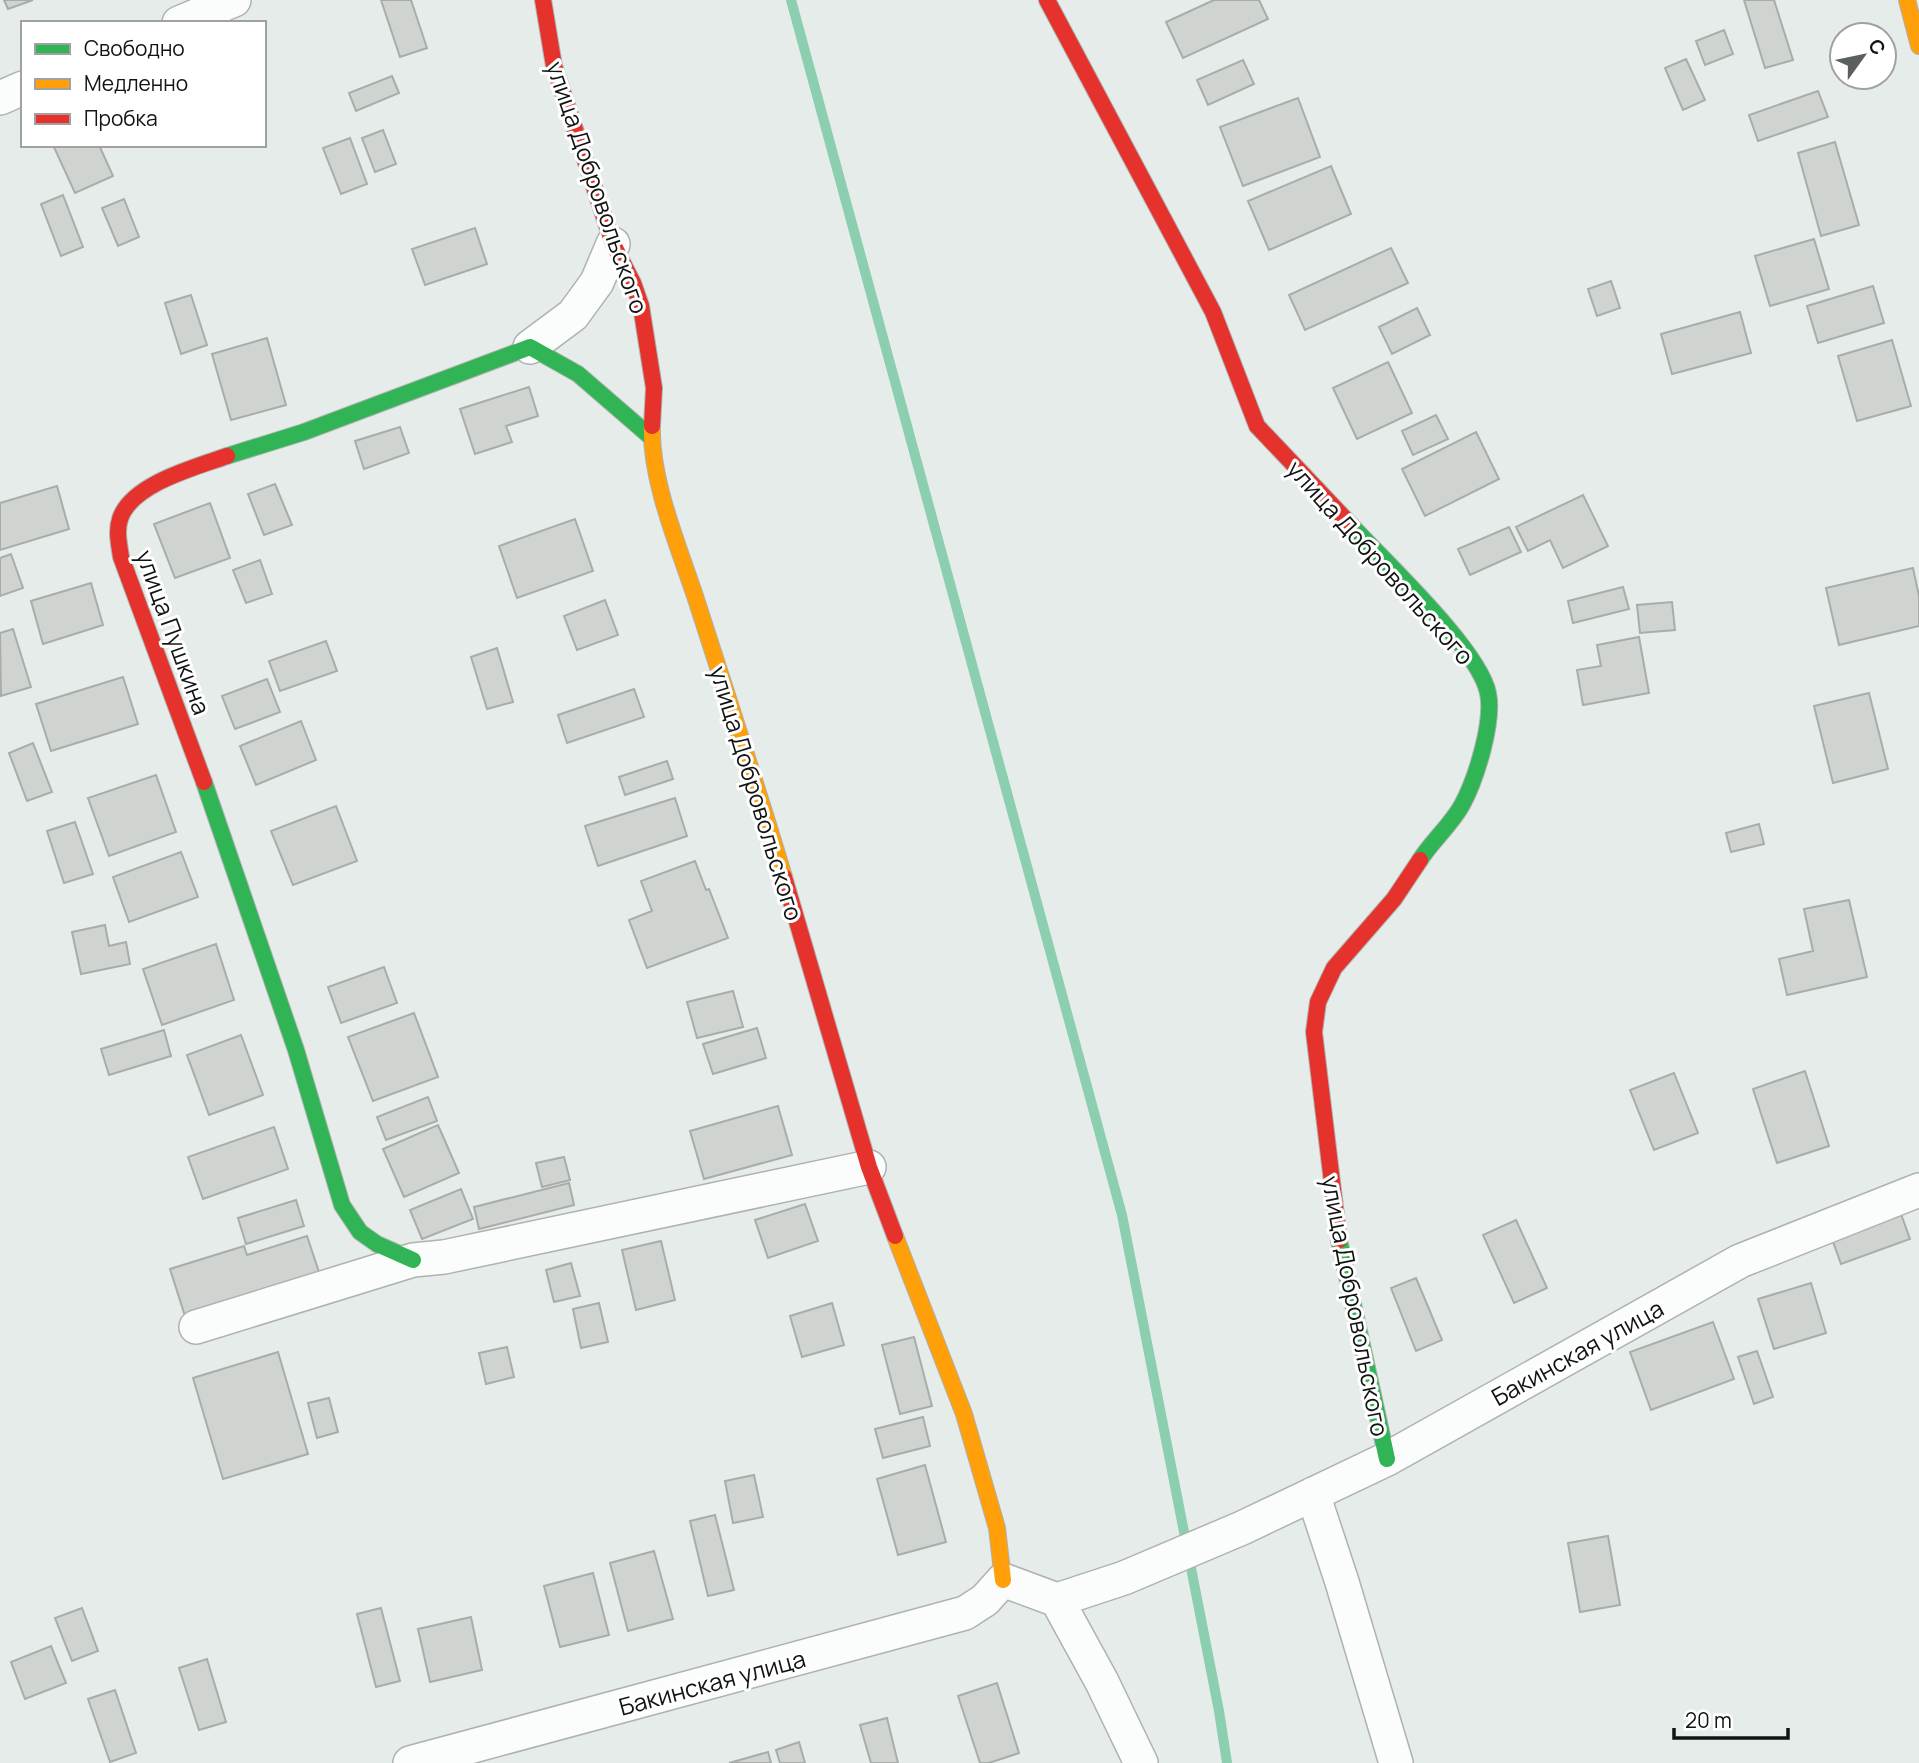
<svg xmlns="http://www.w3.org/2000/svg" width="1919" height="1763" viewBox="0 0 1919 1763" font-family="Manrope,sans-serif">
	<rect width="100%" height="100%" fill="#e6ece9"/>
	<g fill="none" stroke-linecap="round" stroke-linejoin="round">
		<path stroke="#8ccfb0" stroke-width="10" d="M791,0L1122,1215L1219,1711L1227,1763"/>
	</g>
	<path fill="#cfd4d1" stroke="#a8adaa" stroke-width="2" d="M4,0H33L8,9Z
		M381,0H411L427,48L400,57Z
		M1214,0H1259L1268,19L1183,58L1166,22Z
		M1744,0H1774L1793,60L1765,68Z
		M1724,30L1733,54L1705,65L1696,41Z
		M1686,59L1705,100L1683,110L1665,68Z
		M1243,60L1254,84L1208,105L1197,80Z
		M392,76L399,93L356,111L349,93Z
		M1818,91L1828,117L1758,141L1749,115Z
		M1298,98L1320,157L1243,186L1220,127Z
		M383,130L396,164L375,172L362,138Z
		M350,138L367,184L341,194L323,148Z
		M1835,142L1859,225L1821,236L1798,153Z
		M53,145H99L113,176L75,193Z
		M1331,166L1351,214L1269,250L1248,201Z
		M63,195L83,247L61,256L41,204Z
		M124,199L139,237L118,246L102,208Z
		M475,228L487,264L425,285L412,249Z
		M1814,239L1829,289L1770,306L1755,256Z
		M1391,248L1408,283L1305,330L1289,295Z
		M1611,281L1620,308L1597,316L1588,289Z
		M1873,286L1884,323L1818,343L1807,306Z
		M191,295L207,345L181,354L165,303Z
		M1417,308L1430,335L1392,354L1379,327Z
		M1740,312L1751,353L1672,374L1661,334Z
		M267,338L286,405L231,420L212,354Z
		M1892,340L1911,406L1857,421L1838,356Z
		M1388,362L1412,413L1357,439L1333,388Z
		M529,387L538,416L506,426L512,442L475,454L460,409Z
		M1436,415L1448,439L1413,455L1402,431Z
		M400,427L409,453L364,469L355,441Z
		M1476,432L1499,479L1425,516L1402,469Z
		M275,484L292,525L264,535L248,494Z
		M57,486L69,529L0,550V503Z
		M1583,495L1608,546L1563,568L1550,540L1528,551L1516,527Z
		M210,503L230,558L175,578L154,524Z
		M575,519L593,571L517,598L499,546Z
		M1509,527L1521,552L1470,575L1458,549Z
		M11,554L23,588L0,596V558Z
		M260,560L272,594L246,603L233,570Z
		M1913,568L1919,596V626L1839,645L1826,588Z
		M91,583L103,625L43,644L31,601Z
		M1623,587L1629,609L1573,623L1568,601Z
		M605,600L618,635L577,650L564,616Z
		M1672,602L1675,630L1640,633L1637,605Z
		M13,629L31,687L1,696L0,633Z
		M1639,637L1649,693L1583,705L1577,670L1601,666L1597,645Z
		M326,641L337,671L280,691L269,661Z
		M497,648L513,702L487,709L471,657Z
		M123,677L138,724L51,751L36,704Z
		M267,679L280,712L235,729L222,696Z
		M634,689L644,717L567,743L558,715Z
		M1869,693L1888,769L1833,783L1814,706Z
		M301,721L316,760L256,785L240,746Z
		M33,743L52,792L27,801L9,753Z
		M667,761L673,779L625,795L619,777Z
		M156,775L176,832L109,856L88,798Z
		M675,798L687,836L598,866L585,826Z
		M336,806L357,861L293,885L271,831Z
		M75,822L93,874L64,883L47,831Z
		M1759,824L1764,844L1731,852L1726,833Z
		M181,852L198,897L129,922L113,877Z
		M695,861L706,890L709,889L728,938L647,968L629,920L652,911L641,881Z
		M1849,900L1867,977L1787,995L1779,959L1813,951L1804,909Z
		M105,925L109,946L126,942L130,964L81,974L72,932Z
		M216,944L234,1000L162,1025L143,969Z
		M384,967L397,1003L341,1023L328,987Z
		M733,991L743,1027L697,1038L687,1002Z
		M414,1013L438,1077L373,1101L348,1037Z
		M757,1028L766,1058L713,1074L703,1044Z
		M164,1030L171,1056L109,1075L101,1049Z
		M241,1035L263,1095L209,1115L187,1055Z
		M1805,1071L1829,1146L1777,1163L1753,1089Z
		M1674,1073L1698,1133L1654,1150L1630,1090Z
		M428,1097L437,1121L386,1140L377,1117Z
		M778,1106L792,1155L704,1179L690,1131Z
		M438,1125L459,1173L404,1197L383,1149Z
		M274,1127L288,1169L203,1199L188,1157Z
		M564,1157L570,1180L542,1187L536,1163Z
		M569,1183L574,1205L479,1229L474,1207Z
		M461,1189L473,1219L422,1239L410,1210Z
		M296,1200L304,1226L246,1244L238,1218Z
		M805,1204L818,1241L768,1258L755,1220Z
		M1901,1214L1910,1239L1841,1264L1832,1239Z
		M1516,1220L1547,1288L1514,1303L1483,1235Z
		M307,1236L319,1272L185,1316L170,1269L244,1246L247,1255Z
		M661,1241L675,1300L636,1310L622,1250Z
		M571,1263L580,1296L554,1302L546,1270Z
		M1416,1278L1442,1340L1416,1351L1391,1288Z
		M1811,1283L1826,1333L1774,1349L1758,1299Z
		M599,1303L608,1342L581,1348L573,1309Z
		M832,1303L844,1345L802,1357L790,1316Z
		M1713,1322L1734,1379L1651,1410L1630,1352Z
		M914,1337L932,1406L900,1414L882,1345Z
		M507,1347L514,1377L486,1384L479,1353Z
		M1757,1351L1773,1397L1754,1404L1738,1357Z
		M278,1352L308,1454L223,1479L193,1378Z
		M329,1398L338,1432L317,1438L308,1403Z
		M923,1417L930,1446L883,1458L875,1429Z
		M925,1465L946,1542L898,1555L877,1479Z
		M754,1475L763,1517L733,1523L725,1481Z
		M715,1515L734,1590L708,1596L690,1521Z
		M1608,1536L1620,1605L1580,1612L1568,1543Z
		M654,1551L673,1619L628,1631L610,1563Z
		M593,1573L609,1635L560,1647L544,1586Z
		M82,1608L98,1651L72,1661L55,1618Z
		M381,1608L400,1681L376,1687L357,1614Z
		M471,1617L482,1670L430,1682L418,1629Z
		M51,1646L66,1683L25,1699L11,1662Z
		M207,1659L226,1722L199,1730L179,1668Z
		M997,1683L1019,1753L989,1763H980L958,1696Z
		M115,1690L136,1753L110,1762L88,1699Z
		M887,1718L898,1763H871L860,1725Z
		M799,1742L805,1763H780L776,1750Z
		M768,1752L771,1763H729Z"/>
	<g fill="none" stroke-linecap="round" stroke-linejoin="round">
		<g stroke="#aeb2b0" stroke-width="36">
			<path id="street" d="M179,23L234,0
				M0,98L23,88
				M530,347L573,315L597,282L613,244
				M196,1327L413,1260L444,1257L869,1167
				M1313,1494L1342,1582L1396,1763
				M1057,1600L1102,1682L1141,1763
				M410,1763L965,1613L985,1600L1003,1580L1057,1600L1124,1578L1242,1528L1387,1459L1740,1261L1919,1190"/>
		</g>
		<g stroke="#aeb2b0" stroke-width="18">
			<path id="fast" d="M227,456L304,432L530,347L578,374L652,438
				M1351,525C1384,561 1479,649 1488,693C1494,722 1476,779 1462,805C1451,825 1432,841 1420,860
				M204,782L296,1050L342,1205L360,1232L377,1244L413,1260
				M1339,1240L1387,1459"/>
		</g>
		<g stroke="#aeb2b0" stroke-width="18">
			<path id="slow" d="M1907,0L1919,46
				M652,426C650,479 678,545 695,596C725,689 756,783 784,877
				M895,1236L964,1414L997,1528L1003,1580"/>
		</g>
		<g stroke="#aeb2b0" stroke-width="18">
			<path id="jam" d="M543,0L554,66L613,244L633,283L641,306L654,388L652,426
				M1047,0L1213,312L1257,426L1351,525
				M204,782L121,557C119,544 116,531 120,519C131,484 196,467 227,456
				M784,877L869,1167L895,1236
				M1339,1240L1314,1032L1318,1002L1334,968L1394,899L1420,860"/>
		</g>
		<use href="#street" stroke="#fbfcfc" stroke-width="33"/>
		<use href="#fast" stroke="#30b455" stroke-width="16"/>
		<use href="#slow" stroke="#ff9f0a" stroke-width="16"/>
		<use href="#jam" stroke="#e5322d" stroke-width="16"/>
	</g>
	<g text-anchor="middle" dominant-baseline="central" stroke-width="6" stroke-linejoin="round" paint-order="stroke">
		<g font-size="24" fill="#111412" stroke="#fff">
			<text transform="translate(598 187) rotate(71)">улица Добровольского</text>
			<text transform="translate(1381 562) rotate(48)">улица Добровольского</text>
			<text transform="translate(174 632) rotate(70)">улица Пушкина</text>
			<text transform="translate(757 793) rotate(73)">улица Добровольского</text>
			<text transform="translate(1356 1306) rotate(79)">улица Добровольского</text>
			<text transform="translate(1577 1352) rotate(-29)">Бакинская улица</text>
			<text transform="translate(712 1682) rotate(-15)">Бакинская улица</text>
		</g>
	</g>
	<rect x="21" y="21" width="245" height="126" fill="#ffffff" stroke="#a0a1a0" stroke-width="2"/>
	<rect x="35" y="44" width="35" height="10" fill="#30b455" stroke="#a0a1a0" stroke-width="2"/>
	<text x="84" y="56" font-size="21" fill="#111412">Свободно</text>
	<rect x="35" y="79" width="35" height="10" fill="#ff9f0a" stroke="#a0a1a0" stroke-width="2"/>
	<text x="84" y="91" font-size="21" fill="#111412">Медленно</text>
	<rect x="35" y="114" width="35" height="10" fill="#e5322d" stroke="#a0a1a0" stroke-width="2"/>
	<text x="84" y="126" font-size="21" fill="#111412">Пробка</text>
	<g transform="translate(1863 56) rotate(57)"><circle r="33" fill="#ffffff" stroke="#a0a1a0" stroke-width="2"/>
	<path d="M0-5L12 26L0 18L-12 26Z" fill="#5c605d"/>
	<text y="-10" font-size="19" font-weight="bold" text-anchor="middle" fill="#111412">С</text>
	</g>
	<path d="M1674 1728v10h114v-10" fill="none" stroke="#111412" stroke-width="3.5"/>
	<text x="1685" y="1728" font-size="21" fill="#111412" stroke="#ffffff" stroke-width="5" paint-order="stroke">20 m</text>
</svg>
